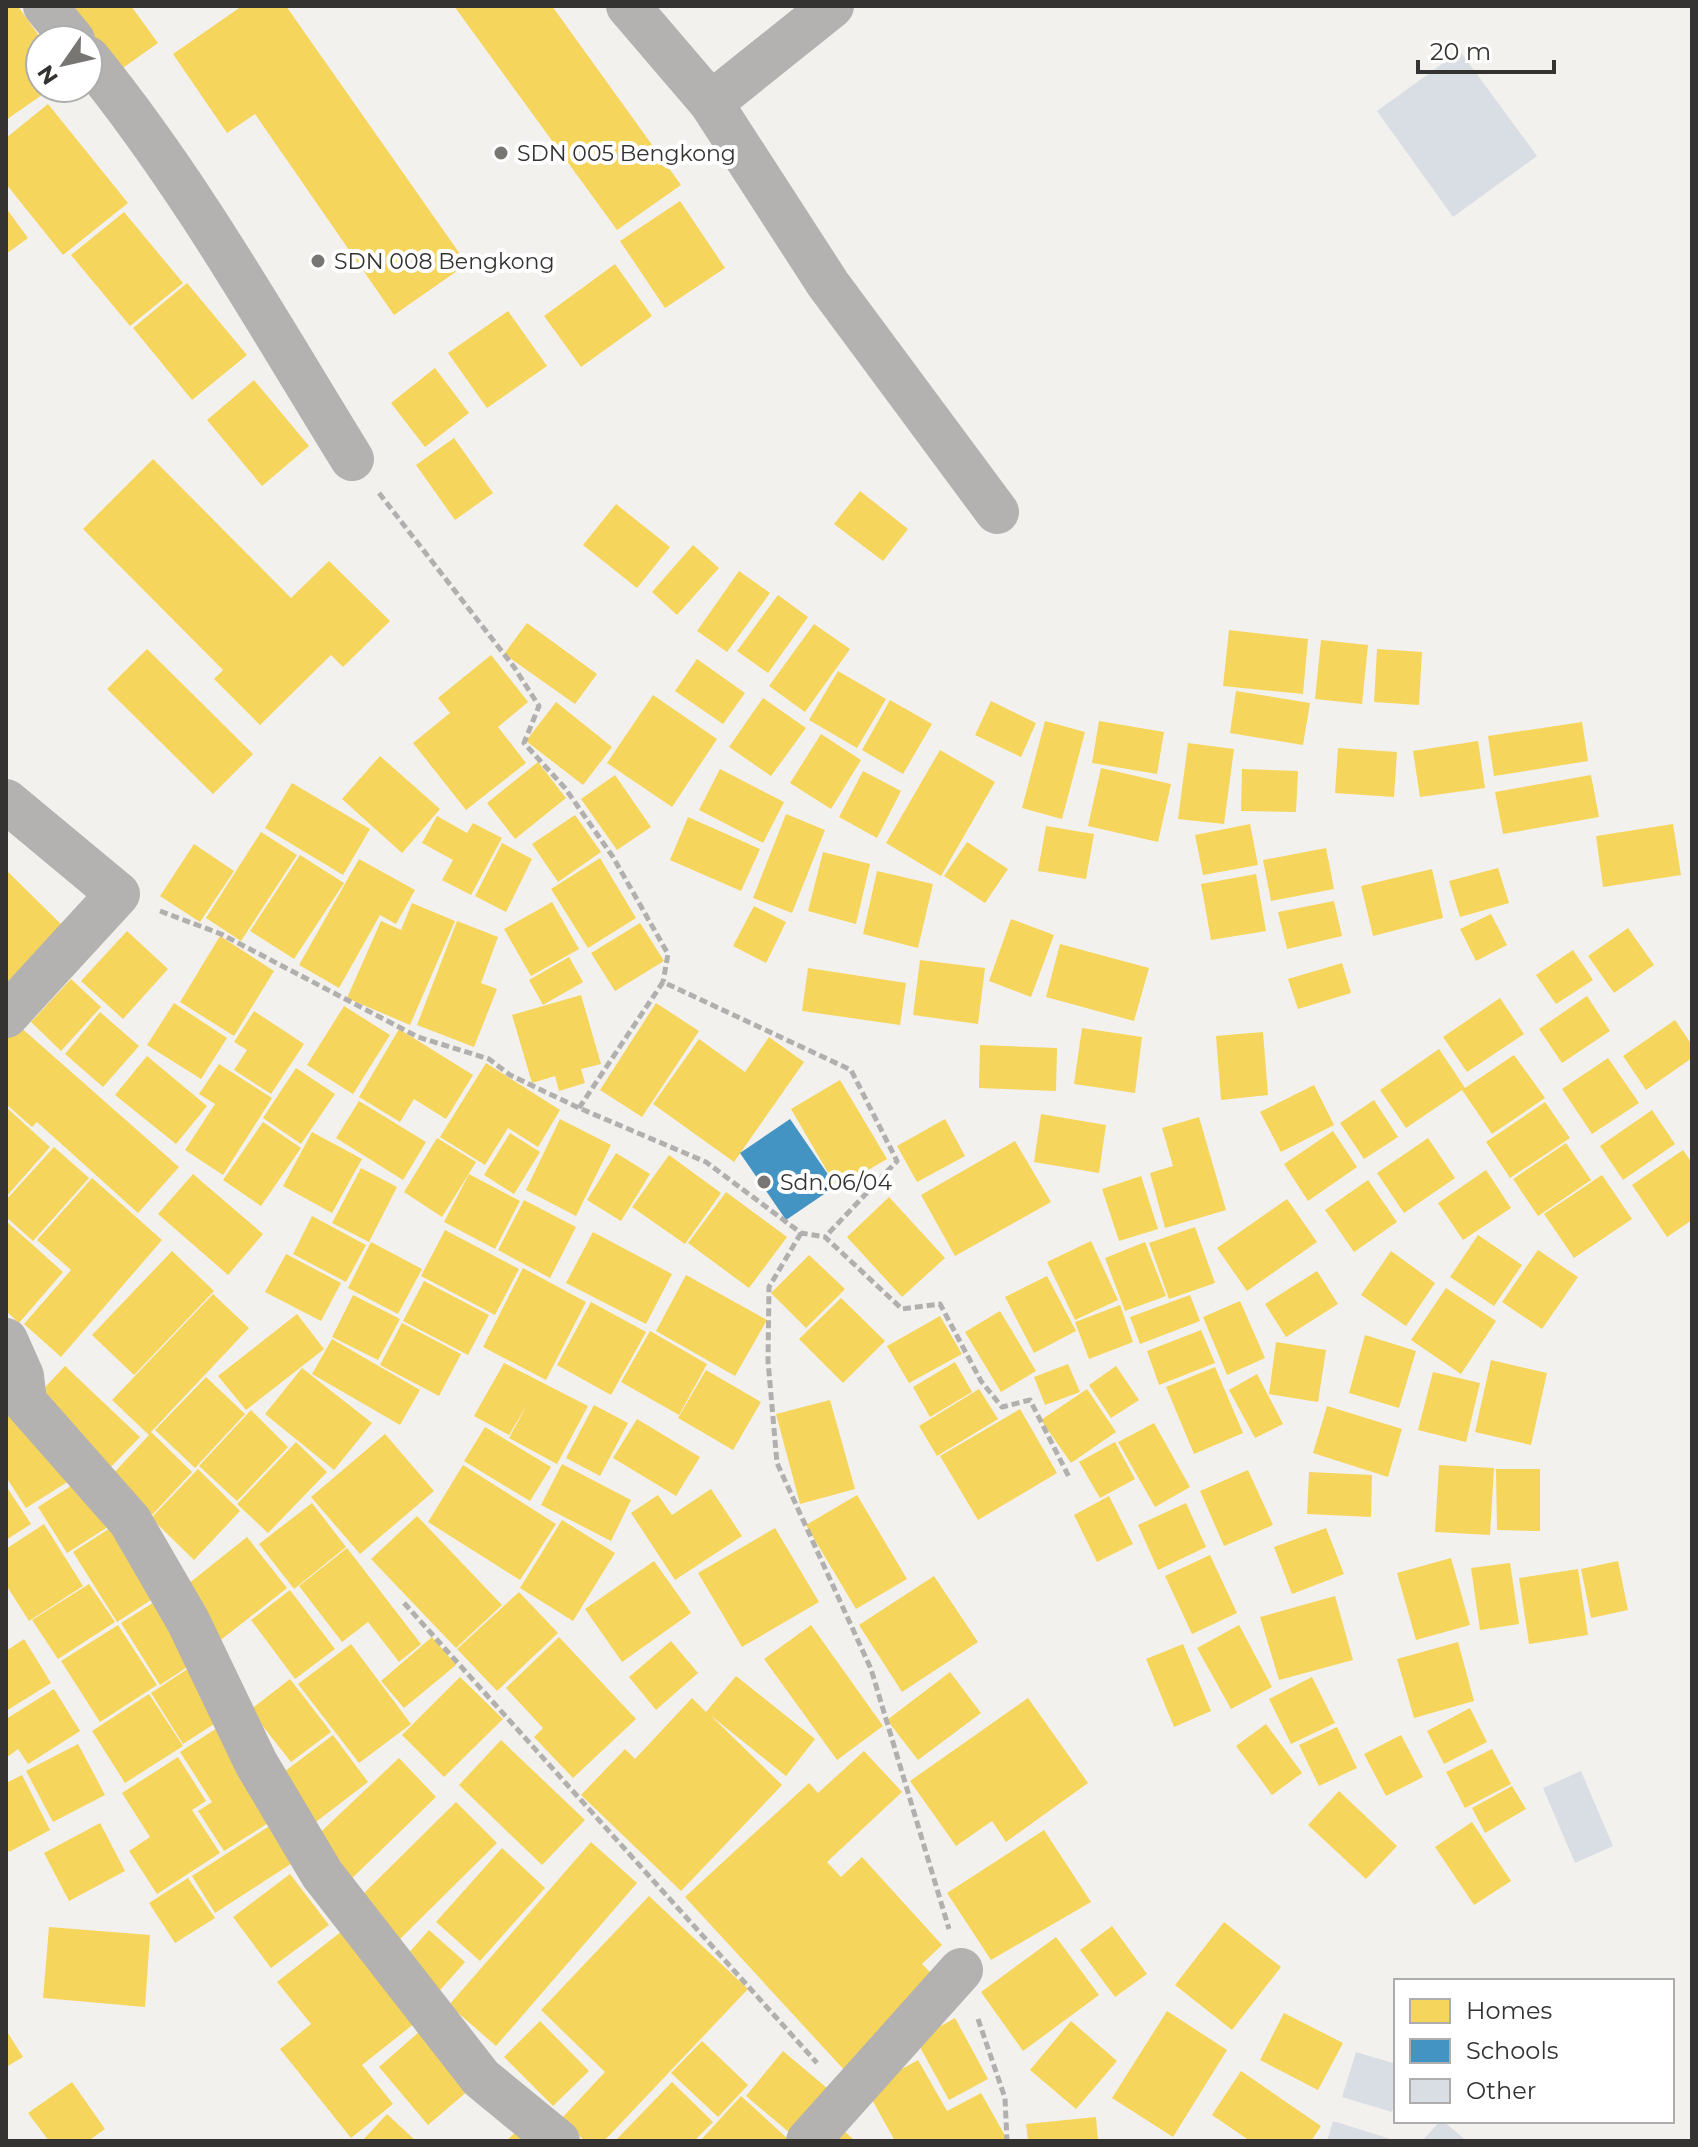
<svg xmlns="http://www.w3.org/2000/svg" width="1698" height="2147" viewBox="0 0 1698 2147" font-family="Montserrat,sans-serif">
	<rect width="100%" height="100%" fill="#f3f1ee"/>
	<path fill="#f6d55c" d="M6,6H18L42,40L40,88H52L6,120Z
		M59,6H131L158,43L110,77Z
		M242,6H286L467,264L394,315L255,114L227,133L173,54Z
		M454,6H552L681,185L617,230Z
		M48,104L128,203L63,255L6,184V138Z
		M680,201L725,268L665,308L620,241Z
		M6,208L28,238L6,254Z
		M124,212L183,283L130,326L71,255Z
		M615,264L652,316L581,367L544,316Z
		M187,283L247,355L192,400L133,328Z
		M508,311L547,366L487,408L448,353Z
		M435,368L469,413L425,447L391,403Z
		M254,380L309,446L262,486L207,420Z
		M454,438L493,493L455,520L416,465Z
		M153,459L291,598L329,561L390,621L343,667L331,655L260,725L214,679L223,670L83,529Z
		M860,491L908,529L883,561L834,524Z
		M616,504L670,547L637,588L583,545Z
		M693,545L719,568L677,615L652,592Z
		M739,571L770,593L727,652L697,631Z
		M778,595L808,617L768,673L737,651Z
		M527,623L597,674L575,704L504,654Z
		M814,624L850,649L805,712L769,686Z
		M1229,630L1308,639L1303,694L1223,686Z
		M1321,640L1368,645L1362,704L1315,699Z
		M147,649L253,754L213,794L107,689Z
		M1377,649L1422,652L1419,705L1374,702Z
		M491,655L528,702L498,727L526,763L466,810L413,743L450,713L438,698Z
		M697,659L745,693L723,724L675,691Z
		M838,671L886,699L857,748L809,720Z
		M1236,691L1310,703L1303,745L1230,733Z
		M653,695L717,739L672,807L607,763Z
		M763,698L806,728L771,776L729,747Z
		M890,700L932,724L903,774L862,750Z
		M991,701L1036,723L1021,757L975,735Z
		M556,702L612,747L583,785L526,741Z
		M1045,721L1085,732L1062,819L1022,808Z
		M1099,721L1164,732L1157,774L1092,763Z
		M1582,722L1588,761L1494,776L1488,736Z
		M821,734L861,760L831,809L790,783Z
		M1478,741L1485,788L1420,797L1413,751Z
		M1188,743L1234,749L1224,824L1178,819Z
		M1338,748L1397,752L1394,797L1335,793Z
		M940,750L995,782L941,876L886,843Z
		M380,756L440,809L402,853L342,799Z
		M538,762L566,798L515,839L487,803Z
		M1101,768L1171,784L1158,842L1088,826Z
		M720,769L784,802L763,843L699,810Z
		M1242,769L1298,771L1296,812L1241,811Z
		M863,771L901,791L877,838L839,817Z
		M615,775L651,827L617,850L581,799Z
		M1591,775L1599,817L1503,834L1495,792Z
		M292,783L370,829L343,875L265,828Z
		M786,814L825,830L792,913L753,898Z
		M575,815L601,852L558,882L532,844Z
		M437,816L467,833L473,823L502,838L471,895L442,880L453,860L422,843Z
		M688,817L760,849L741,891L670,860Z
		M1250,824L1258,865L1203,875L1195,835Z
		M1673,824L1681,875L1603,887L1596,836Z
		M1046,826L1094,834L1086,879L1038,871Z
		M261,832L297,855L241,941L206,918Z
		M967,842L1008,869L985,903L944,876Z
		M502,843L532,859L506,912L475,896Z
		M194,844L234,871L200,922L160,896Z
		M1326,848L1334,889L1271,901L1263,860Z
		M823,852L870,864L856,924L808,911Z
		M300,855L344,883L294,959L250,931Z
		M600,858L636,918L588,948L551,889Z
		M359,859L415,890L396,924L380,915L339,988L299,965Z
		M1498,868L1509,903L1460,917L1449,881Z
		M1432,869L1443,918L1373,936L1361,886Z
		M6,870L69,932L6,997Z
		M877,871L933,884L918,948L863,934Z
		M1256,874L1266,931L1211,940L1201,884Z
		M1334,901L1342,936L1287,949L1278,912Z
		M552,902L579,949L531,976L504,929Z
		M412,903L455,921L410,1025L347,998L381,921L401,930Z
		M754,906L786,922L766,963L733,946Z
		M1491,914L1507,945L1476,961L1460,929Z
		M1011,919L1054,935L1031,997L989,981Z
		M457,921L498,937L481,983L497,989L474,1047L417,1025Z
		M640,923L664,961L615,991L591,953Z
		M1628,928L1654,965L1614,993L1588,956Z
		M127,931L168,969L123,1019L81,981Z
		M220,936L274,971L234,1036L180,1002Z
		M1060,944L1149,968L1134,1021L1046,997Z
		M1573,950L1593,980L1556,1004L1536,975Z
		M569,957L583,982L543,1005L529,980Z
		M920,960L985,968L978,1024L913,1015Z
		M1342,963L1351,993L1298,1009L1288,979Z
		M808,968L906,983L900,1025L802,1011Z
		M71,979L101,1007L61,1051L31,1022Z
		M581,995L601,1064L581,1069L585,1083L559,1091L555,1076L532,1083L512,1015Z
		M1587,996L1610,1031L1562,1063L1539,1029Z
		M1500,998L1524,1034L1467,1072L1443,1037Z
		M174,1003L227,1038L201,1079L147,1045Z
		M656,1003L699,1031L642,1117L600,1090Z
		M344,1006L390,1035L353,1094L307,1065Z
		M254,1011L304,1044L271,1094L234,1070L247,1050L234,1042Z
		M100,1012L139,1046L103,1087L65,1054Z
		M1675,1020L1692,1045V1058L1646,1090L1623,1056Z
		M18,1025L179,1167L138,1213L37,1122L32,1127L6,1104V1039Z
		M1082,1028L1142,1037L1135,1093L1074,1084Z
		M399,1029L473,1075L446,1119L414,1099L400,1122L359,1097Z
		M1263,1032L1268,1095L1221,1100L1216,1036Z
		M769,1037L804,1062L734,1162L653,1104L699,1039L745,1072Z
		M980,1045L1057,1048L1056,1091L979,1088Z
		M1439,1049L1465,1088L1514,1055L1545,1098L1492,1134L1462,1090L1406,1128L1380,1090Z
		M147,1056L207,1106L176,1144L115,1095Z
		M1608,1058L1639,1103L1592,1134L1562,1089Z
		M486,1063L560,1110L538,1147L508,1128L485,1165L440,1137Z
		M219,1064L272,1098L223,1175L185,1150L215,1104L199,1094Z
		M296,1068L335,1094L301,1144L263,1118Z
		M840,1080L887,1159L837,1188L791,1109Z
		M1314,1085L1334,1125L1281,1152L1260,1112Z
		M1374,1100L1398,1137L1364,1159L1340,1123Z
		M359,1101L426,1142L403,1180L336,1138Z
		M1545,1102L1570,1138L1510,1178L1486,1142Z
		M6,1107L50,1147L6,1197Z
		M1652,1110L1675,1144L1623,1180L1600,1146Z
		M1041,1114L1106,1125L1099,1173L1034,1162Z
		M1199,1117L1226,1210L1165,1228L1150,1173L1173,1166L1162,1128Z
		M560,1119L611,1145L576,1216L526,1190Z
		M945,1119L965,1156L917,1182L897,1146Z
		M263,1122L301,1148L261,1206L223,1180Z
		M1333,1131L1357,1167L1308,1201L1284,1164Z
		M312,1132L362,1159L332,1213L283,1186Z
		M510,1133L540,1152L514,1194L484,1175Z
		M437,1138L476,1162L442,1217L404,1192Z
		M1428,1138L1455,1178L1404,1213L1377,1173Z
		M1015,1141L1051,1202L955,1256L921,1195Z
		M1566,1143L1591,1180L1538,1216L1513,1179Z
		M54,1147L89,1178L33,1241L6,1217V1200Z
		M1683,1150L1692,1163V1220L1667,1237L1632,1185Z
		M616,1153L650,1174L621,1221L587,1200Z
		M669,1155L721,1193L685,1244L632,1207Z
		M361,1168L397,1187L369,1242L332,1223Z
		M1486,1170L1511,1208L1463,1240L1438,1203Z
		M193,1174L263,1234L228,1275L158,1214Z
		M469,1174L520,1201L495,1249L444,1222Z
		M1602,1175L1632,1219L1574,1258L1544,1214Z
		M1141,1176L1158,1229L1119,1241L1102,1189Z
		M92,1178L162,1240L61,1357L24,1324L71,1270L37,1240Z
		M1368,1180L1397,1222L1354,1252L1325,1210Z
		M726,1192L787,1237L749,1288L688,1243Z
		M889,1197L945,1258L902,1297L847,1237Z
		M1287,1199L1317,1242L1247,1291L1217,1248Z
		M524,1200L576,1227L550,1278L498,1250Z
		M312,1216L366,1245L346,1282L293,1254Z
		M6,1221L63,1272L19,1323L6,1311Z
		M1195,1227L1215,1283L1169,1299L1149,1243Z
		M445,1230L519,1269L495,1315L421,1276Z
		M593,1232L672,1274L646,1324L566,1283Z
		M1478,1235L1522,1265L1494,1306L1450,1277Z
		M1091,1241L1118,1300L1075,1320L1047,1262Z
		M371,1242L422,1269L398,1314L348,1288Z
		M1145,1242L1166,1296L1125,1311L1105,1258Z
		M1538,1250L1578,1277L1542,1329L1502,1302Z
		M172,1251L214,1291L134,1375L92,1335Z
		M1391,1251L1435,1283L1406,1326L1361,1295Z
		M286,1254L341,1283L321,1321L265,1292Z
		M809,1255L845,1289L806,1328L771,1293Z
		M523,1268L586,1302L546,1380L483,1347Z
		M1317,1271L1338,1304L1286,1337L1265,1304Z
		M686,1275L767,1320L735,1376L656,1331Z
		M1047,1276L1076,1331L1034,1353L1005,1297Z
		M424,1281L489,1315L468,1355L403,1321Z
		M1446,1288L1496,1321L1461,1374L1411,1340Z
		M213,1294L249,1328L151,1432L192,1472L152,1515L111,1476L149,1435L112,1400Z
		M353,1295L400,1319L378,1360L332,1337Z
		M1190,1295L1200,1321L1140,1344L1130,1317Z
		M841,1298L885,1341L843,1383L799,1339Z
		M1240,1301L1265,1358L1227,1375L1203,1317Z
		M591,1302L646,1332L611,1395L557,1365Z
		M1120,1305L1133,1342L1089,1359L1075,1322Z
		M1000,1311L1036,1371L1001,1392L965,1332Z
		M297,1314L324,1349L246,1410L218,1376Z
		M940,1316L962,1354L909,1383L887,1346Z
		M402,1323L461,1354L439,1396L380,1365Z
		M1201,1330L1215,1363L1159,1385L1147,1351Z
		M650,1331L707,1364L679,1415L621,1382Z
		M1365,1335L1416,1351L1399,1408L1349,1393Z
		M332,1339L420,1390L400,1425L312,1374Z
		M1276,1342L1326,1350L1318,1402L1269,1394Z
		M1491,1360L1547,1373L1531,1445L1475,1432Z
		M955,1362L972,1392L930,1417L913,1387Z
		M504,1363L588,1406L557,1464L509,1438L528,1403L509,1435L474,1416Z
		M1068,1364L1080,1392L1045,1405L1034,1377Z
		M65,1366L140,1437L108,1470L33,1400Z
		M1116,1366L1139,1400L1111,1418L1089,1385Z
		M1215,1367L1243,1433L1194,1454L1166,1387Z
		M302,1368L372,1423L334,1470L265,1414Z
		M706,1370L761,1402L733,1450L678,1418Z
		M1433,1372L1480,1383L1466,1442L1418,1430Z
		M1257,1374L1283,1424L1255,1438L1229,1390Z
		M206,1377L245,1414L195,1468L155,1430Z
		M979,1389L998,1419L937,1456L919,1426Z
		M1087,1389L1116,1432L1071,1463L1041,1420Z
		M6,1395L69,1481L26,1508L6,1477Z
		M830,1400L855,1489L800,1504L776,1414Z
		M594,1405L628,1423L600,1476L566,1458Z
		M1327,1406L1402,1429L1388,1477L1313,1453Z
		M1020,1409L1057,1473L978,1520L940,1456Z
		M251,1410L288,1447L237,1501L199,1466Z
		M637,1419L700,1457L676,1496L613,1458Z
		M1154,1423L1190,1487L1155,1507L1118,1442Z
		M485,1427L551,1467L530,1501L464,1461Z
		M385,1434L434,1491L360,1554L311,1497Z
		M296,1442L327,1472L268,1533L237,1504Z
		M1115,1442L1135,1479L1100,1498L1079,1462Z
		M562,1464L631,1500L611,1541L541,1505Z
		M463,1465L556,1524L520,1580L428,1522Z
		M1439,1465L1494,1468L1490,1535L1435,1532Z
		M198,1469L240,1511L194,1560L151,1518Z
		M1496,1469H1540V1531L1497,1530Z
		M1248,1470L1273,1525L1224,1546L1200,1491Z
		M1309,1472L1372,1475L1371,1517L1307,1514Z
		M85,1477L114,1523L67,1553L38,1507Z
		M8,1489L31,1524L6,1540V1490Z
		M711,1489L742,1536L675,1580L631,1513L658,1495L672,1515Z
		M857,1495L907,1579L856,1609L806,1525Z
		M1109,1496L1133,1544L1097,1562L1074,1515Z
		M312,1503L346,1547L294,1589L259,1544Z
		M1186,1503L1206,1547L1158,1570L1138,1525Z
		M417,1516L502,1605L456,1648L371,1559Z
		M562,1520L615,1553L573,1621L520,1588Z
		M121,1521L165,1591L117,1622L73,1552Z
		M44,1524L83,1586L29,1621L6,1585V1549Z
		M775,1528L819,1602L742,1647L698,1573Z
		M1326,1528L1344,1574L1292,1594L1274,1547Z
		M247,1537L287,1588L217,1643L178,1592Z
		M347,1548L421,1644L399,1662L368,1622L342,1642L299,1586Z
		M1210,1555L1237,1613L1192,1634L1165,1576Z
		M1451,1558L1470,1625L1416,1640L1397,1573Z
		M654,1561L691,1613L622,1662L585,1609Z
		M1618,1561L1628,1610L1591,1618L1581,1569Z
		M1510,1563L1519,1624L1480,1630L1471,1568Z
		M1578,1569L1588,1635L1529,1644L1519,1578Z
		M934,1576L978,1642L902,1692L859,1625Z
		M89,1584L115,1622L58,1659L32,1620Z
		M290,1590L335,1649L295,1679L251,1620Z
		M519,1592L558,1633L497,1691L457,1649Z
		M1335,1596L1353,1660L1279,1680L1260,1617Z
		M162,1597L201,1658L160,1685L121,1623Z
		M118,1625L157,1685L100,1722L61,1661Z
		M811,1625L883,1726L837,1760L764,1659Z
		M1239,1625L1272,1687L1231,1709L1197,1648Z
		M432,1637L456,1665L404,1708L381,1681Z
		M559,1637L636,1719L573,1778L534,1737L543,1728L506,1688Z
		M24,1639L51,1683L6,1711V1651Z
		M671,1641L698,1673L656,1710L629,1677Z
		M1458,1642L1474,1701L1414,1718L1397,1659Z
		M351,1644L411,1724L359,1763L298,1684Z
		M1183,1644L1211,1711L1174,1727L1146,1659Z
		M198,1662L231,1713L183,1744L151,1693Z
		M950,1672L981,1713L918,1760L887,1720Z
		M736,1676L815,1739L786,1776L710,1715L782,1785L681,1891L581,1795L625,1749L635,1759L692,1698L706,1712Z
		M460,1677L503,1719L444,1777L402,1735Z
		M1312,1677L1335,1723L1291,1744L1269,1699Z
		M290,1679L331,1732L291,1762L250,1710Z
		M54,1689L80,1731L28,1764L18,1749L6,1758V1719Z
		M149,1694L183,1746L125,1783L92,1731Z
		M1028,1698L1088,1783L1006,1842L992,1821L956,1846L910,1781Z
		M1470,1708L1487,1742L1444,1764L1427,1731Z
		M1266,1724L1302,1773L1272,1795L1236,1746Z
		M220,1726L278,1817L224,1851L198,1811L212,1802L180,1752Z
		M1337,1727L1357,1768L1319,1786L1299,1745Z
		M333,1735L368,1782L308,1828L272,1781Z
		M1401,1735L1423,1777L1386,1796L1364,1754Z
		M501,1740L585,1820L542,1865L459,1785Z
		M78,1744L105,1795L53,1822L26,1771Z
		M1492,1749L1511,1784L1465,1808L1446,1772Z
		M864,1751L902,1792L827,1862L841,1877L862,1857L942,1945L922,1964L942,1984L846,2072L685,1897L809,1783L818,1793Z
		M178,1757L206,1801L192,1810L220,1853L157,1894L129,1851L150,1837L122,1793Z
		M399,1758L436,1797L346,1884L308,1844Z
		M22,1775L50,1830L9,1852L6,1846V1783Z
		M1512,1786L1526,1809L1485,1833L1472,1808Z
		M1339,1791L1397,1846L1366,1879L1308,1825Z
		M456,1802L497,1843L396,1943L355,1902Z
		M1472,1822L1511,1881L1474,1905L1435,1847Z
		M100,1823L125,1871L69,1901L44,1853Z
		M274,1823L297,1860L215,1913L192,1876Z
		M1044,1830L1091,1902L991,1960L947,1893Z
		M591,1842L637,1883L496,2046L449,2005Z
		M502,1848L545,1888L480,1961L436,1922Z
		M290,1874L329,1925L271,1968L233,1917Z
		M188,1878L215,1918L175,1943L149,1903Z
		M649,1896L748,1989L604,2141H585L561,2119L605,2072L541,2010Z
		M1224,1922L1281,1967L1232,2030L1175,1985Z
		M1112,1926L1147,1974L1115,1997L1080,1950Z
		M49,1927L150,1935L145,2007L43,1998Z
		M429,1930L465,1962L434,1997L398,1965Z
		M342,1931L415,2023L362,2065L393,2104L351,2138L280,2049L311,2024L277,1982Z
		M1056,1937L1099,1995L1023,2051L981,1992Z
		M1167,2011L1227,2050L1173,2137L1112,2098Z
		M1284,2013L1343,2043L1318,2090L1260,2060Z
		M955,2018L988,2079L949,2100L916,2040Z
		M540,2021L589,2071L553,2106L504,2057Z
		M1071,2021L1117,2061L1076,2109L1030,2070Z
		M6,2030L23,2057L6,2067Z
		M419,2032L469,2090L428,2125L379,2067Z
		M702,2041L748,2085L718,2117L671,2073Z
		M783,2051L834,2094L797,2139L746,2096Z
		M918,2060L947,2111L981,2093L1007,2139L895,2141L866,2089Z
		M1241,2071L1321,2126L1311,2141H1250L1212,2115Z
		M72,2082L105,2129L88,2141H49L28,2113Z
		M672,2082L713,2122L694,2141H615Z
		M741,2096L788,2139L786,2141H700Z
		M387,2114L416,2141H362Z
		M1096,2117L1098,2141H1028L1026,2124Z
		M521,2127L533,2141H506Z
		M841,2128L855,2141H830Z"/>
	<path fill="#4393c3" d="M790,1119L836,1186L786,1220L740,1153Z"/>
	<path fill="#d9dee4" d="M1460,51L1537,156L1453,217L1377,111Z
		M1581,1771L1613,1846L1575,1863L1543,1788Z
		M1356,2052L1396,2064V2098L1392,2112L1342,2097Z
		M1333,2121L1394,2140V2141H1327Z
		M1440,2121H1443L1467,2141H1422Z"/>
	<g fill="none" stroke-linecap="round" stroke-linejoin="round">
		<path stroke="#b1b0af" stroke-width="5" stroke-dasharray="8 4" stroke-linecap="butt" d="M379,493L514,667L539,706L524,743L565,788L613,857L668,954L663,982
			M160,911L221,934L418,1037L489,1059L510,1075L579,1108L706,1162L801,1233L825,1237L902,1309L940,1304L981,1381L1002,1407L1030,1400L1069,1477
			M579,1108L663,982L851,1070L897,1161L825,1237
			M801,1233L769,1287L768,1361L777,1463L871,1669L949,1929
			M404,1603L817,2063
			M978,2019L1005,2098L1007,2141"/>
		<path stroke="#b3b2b1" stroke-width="44" d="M45,6L73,40
			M628,6L711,103L828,284L997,512
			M88,58C189,182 268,323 352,459
			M711,103L832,6
			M6,801L118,894L6,1016
			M6,1340L22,1376L25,1402L130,1521L188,1621L256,1763L322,1874L481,2078L558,2141
			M808,2141L961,1970"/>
	</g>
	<g fill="#777673" stroke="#fff" stroke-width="3">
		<circle cx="501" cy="153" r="8"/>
		<circle cx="318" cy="261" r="8"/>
		<circle cx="764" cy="1182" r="8"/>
	</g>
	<g text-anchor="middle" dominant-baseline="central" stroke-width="8" stroke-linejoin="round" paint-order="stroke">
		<g font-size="22" fill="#343331" stroke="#fff" text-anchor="start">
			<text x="517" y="153">SDN 005 Bengkong</text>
			<text x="334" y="261">SDN 008 Bengkong</text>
			<text x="780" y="1182">Sdn.06/04</text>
		</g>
	</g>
	<rect width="1698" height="2147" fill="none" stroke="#343331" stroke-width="16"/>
	<rect x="1394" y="1979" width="280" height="144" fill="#ffffff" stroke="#aeadad" stroke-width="2"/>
	<rect x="1410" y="1999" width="40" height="24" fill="#f6d55c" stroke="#aeadad" stroke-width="2"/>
	<text x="1466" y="2019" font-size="24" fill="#343331">Homes</text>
	<rect x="1410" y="2039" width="40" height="24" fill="#4393c3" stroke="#aeadad" stroke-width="2"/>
	<text x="1466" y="2059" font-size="24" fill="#343331">Schools</text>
	<rect x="1410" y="2079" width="40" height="24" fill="#d9dee4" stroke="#aeadad" stroke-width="2"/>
	<text x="1466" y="2099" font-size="24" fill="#343331">Other</text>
	<g transform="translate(64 64) rotate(236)"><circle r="38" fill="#ffffff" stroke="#aeadad" stroke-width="2"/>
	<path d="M0-6L14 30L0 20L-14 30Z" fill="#777673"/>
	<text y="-12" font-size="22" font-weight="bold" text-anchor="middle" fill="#343331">N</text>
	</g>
	<path d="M1418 60v12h136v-12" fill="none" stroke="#343331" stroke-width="4"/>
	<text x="1430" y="60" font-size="24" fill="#343331" stroke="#ffffff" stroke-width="6" paint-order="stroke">20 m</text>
</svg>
